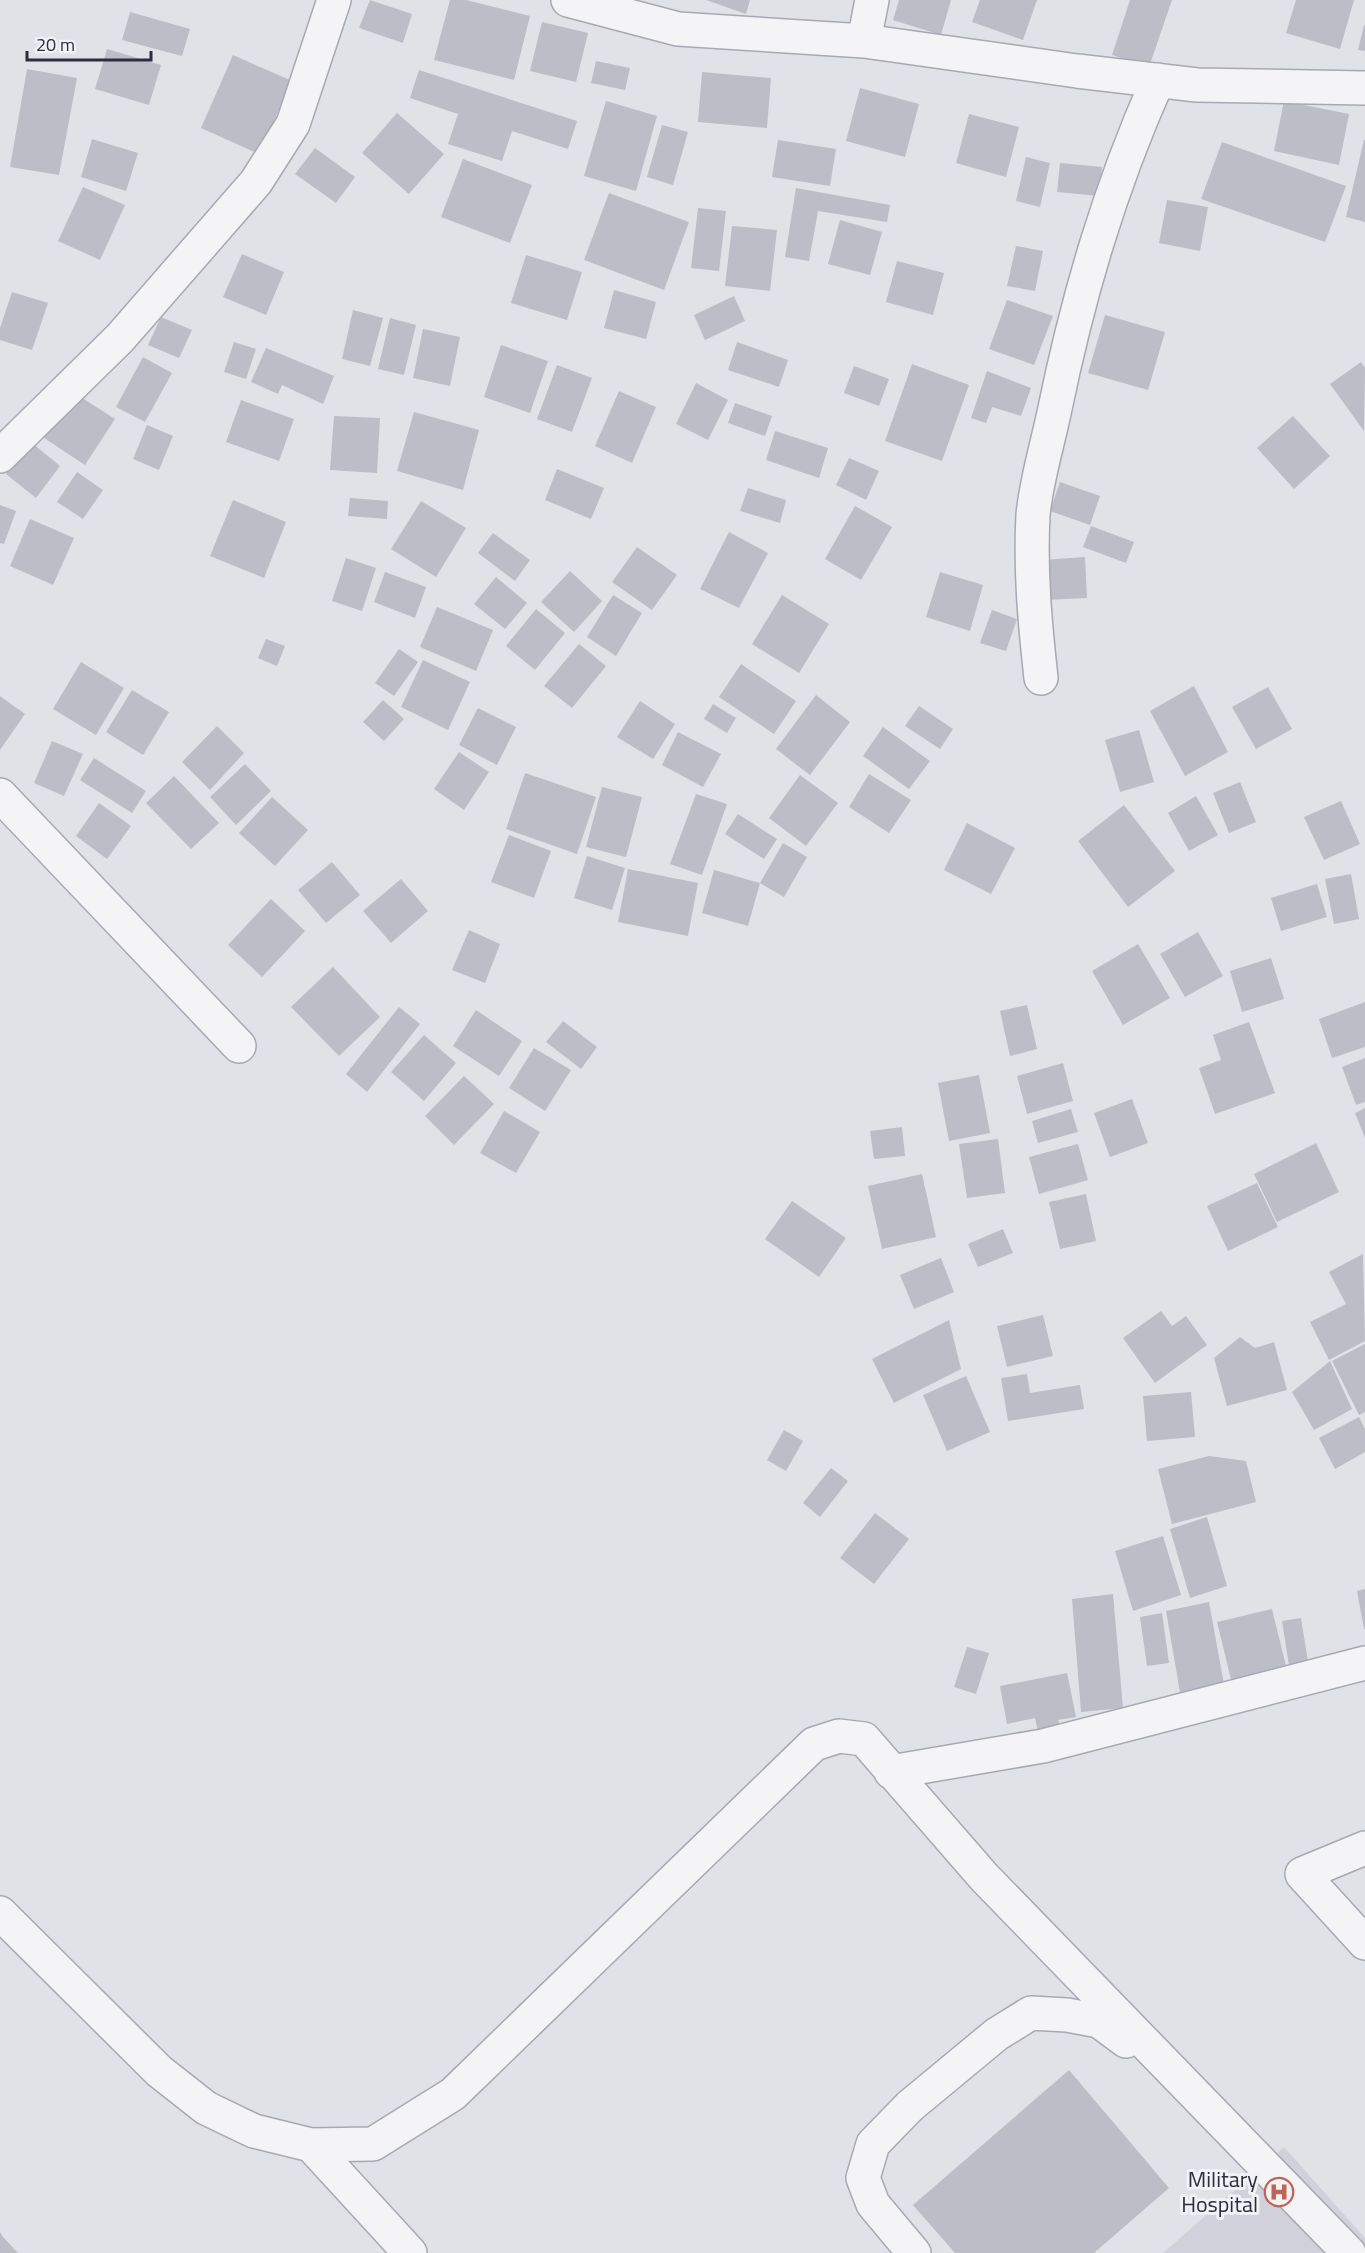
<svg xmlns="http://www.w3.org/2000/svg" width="1365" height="2253" viewBox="0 0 1365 2253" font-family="'Titillium Web',sans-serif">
	<rect width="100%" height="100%" fill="#e1e2e8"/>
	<path fill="#d0d1da" d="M1284,2147L1365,2238V2253H1163Z"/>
	<path fill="#bcbdc7" d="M370,0L412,14L403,43L359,28Z
		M450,0H466L530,16L514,80L434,60Z
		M706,0H750L746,14Z
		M899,0H951L941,35L893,20Z
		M980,0H1037L1023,40L972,22Z
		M1130,0H1172L1149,67L1112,55Z
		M1296,0H1354L1340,49L1286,33Z
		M130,12L190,29L182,56L122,40Z
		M542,22L588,33L576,82L530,71Z
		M1364,25H1365V51L1358,50Z
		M107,49L161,65L149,105L95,89Z
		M233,55L292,81L259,154L201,128Z
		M596,61L630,68L625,90L591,83Z
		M27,69L77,78L59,175L10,167Z
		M419,70L577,121L568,149L512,131L502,161L448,144L458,114L410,98Z
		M702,72L771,78L767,128L698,122Z
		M860,88L919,104L905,157L846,141Z
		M606,101L657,116L636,191L584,176Z
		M1284,101L1349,114L1339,165L1274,151Z
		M397,113L444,154L409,194L362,153Z
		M969,114L1019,127L1006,177L956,163Z
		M662,125L688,132L673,185L647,177Z
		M92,139L138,153L126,191L81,177Z
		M778,140L836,149L830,186L772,177Z
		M1364,140H1365V222L1346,217Z
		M1222,142L1346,186L1325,242L1201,199Z
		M315,148L355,177L336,203L295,174Z
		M1026,157L1050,163L1040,207L1016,201Z
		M463,159L532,185L510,243L441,217Z
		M1060,163L1102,167L1099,196L1057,192Z
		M83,187L125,205L100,260L58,241Z
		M796,188L890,205L887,222L818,211L809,261L785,257Z
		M609,193L689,222L664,290L584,260Z
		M1167,200L1208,207L1200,251L1159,243Z
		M698,208L726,211L719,271L691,268Z
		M840,220L882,232L870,275L828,264Z
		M732,226L777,230L770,291L725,286Z
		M1016,246L1043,251L1035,291L1007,286Z
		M242,254L284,272L266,315L223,297Z
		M526,255L582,272L567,320L511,303Z
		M897,261L944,273L933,315L886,302Z
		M614,290L656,302L646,339L604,328Z
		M12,292L48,303L32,350L0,340V328Z
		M734,296L745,321L705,340L694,315Z
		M1007,300L1053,316L1034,365L989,349Z
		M353,310L383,318L370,366L342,359Z
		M1105,315L1165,332L1148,390L1088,373Z
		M161,317L192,330L179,358L148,345Z
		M390,318L416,325L404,375L378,369Z
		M423,329L460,337L450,386L413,378Z
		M234,342L256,349L246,379L224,372Z
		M737,342L788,360L779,387L728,370Z
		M501,345L548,361L530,413L484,397Z
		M266,348L334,376L323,404L282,385L278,394L251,382Z
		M143,357L172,373L145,422L116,407Z
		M1361,362L1365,368L1364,431L1330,384Z
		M912,364L969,385L942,461L885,441Z
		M557,365L592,378L572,432L537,419Z
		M854,366L889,379L879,406L844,393Z
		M987,371L1031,388L1021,416L992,407L986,423L971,418Z
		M696,383L728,400L708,440L676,424Z
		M70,390L115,419L85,465L41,436Z
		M619,391L656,407L632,463L595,446Z
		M241,400L294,419L279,461L226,442Z
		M735,403L772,416L765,436L728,423Z
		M414,412L479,430L463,490L397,471Z
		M334,416L380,418L377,473L330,470Z
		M1293,416L1330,456L1294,489L1257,448Z
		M147,425L173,436L159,470L133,459Z
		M775,431L828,448L819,478L766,460Z
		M31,442L60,466L36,498L6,474Z
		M849,458L879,471L866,500L836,485Z
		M557,469L604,488L591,519L545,500Z
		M77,472L103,490L83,519L57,502Z
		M1060,482L1100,496L1090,525L1050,511Z
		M748,488L786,500L780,523L740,511Z
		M350,498L388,501L387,519L348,516Z
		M233,500L286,522L264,578L210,556Z
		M421,501L466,528L436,577L391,549Z
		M0,505L16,511L4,544L0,543Z
		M855,506L892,527L861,580L825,559Z
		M30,519L74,538L53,585L10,566Z
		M1091,526L1134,542L1126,563L1083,547Z
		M729,532L768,553L739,608L700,589Z
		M493,533L530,560L515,581L478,553Z
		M637,547L677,575L652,610L612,582Z
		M1085,557L1087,598L1045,600L1043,560Z
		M346,558L376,568L362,611L332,601Z
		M570,571L602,601L574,632L541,602Z
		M385,572L426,587L415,618L374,602Z
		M940,572L983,585L970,631L926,617Z
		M496,577L527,603L505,629L474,604Z
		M613,595L642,613L616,656L587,637Z
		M782,595L829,624L799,673L752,644Z
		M437,607L493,630L476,671L420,647Z
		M536,609L565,633L535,670L506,646Z
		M992,610L1017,619L1006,651L980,643Z
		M266,639L285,646L277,666L258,658Z
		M579,644L606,666L572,708L544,686Z
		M399,649L418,662L394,696L375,683Z
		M423,660L470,682L448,730L401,707Z
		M81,662L124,688L96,735L53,709Z
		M741,664L796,701L774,734L719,697Z
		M1194,686L1228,752L1185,776L1150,711Z
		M1268,687L1292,729L1256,749L1232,707Z
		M132,690L169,712L143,755L106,732Z
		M816,695L850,722L810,775L776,749Z
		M0,696L25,714L0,750Z
		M383,700L404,719L384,741L363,722Z
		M640,701L675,724L653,759L617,737Z
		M713,704L736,718L727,733L704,719Z
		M919,706L953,729L940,749L905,726Z
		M478,708L516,727L497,765L459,745Z
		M217,726L244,753L210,790L182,762Z
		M883,727L930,761L909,789L863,756Z
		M1139,730L1154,782L1120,792L1105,740Z
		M678,732L721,754L703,787L662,765Z
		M52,741L83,754L64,796L34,783Z
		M459,752L489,772L464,810L434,789Z
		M94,758L146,791L132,813L80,780Z
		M245,764L271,791L236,825L210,797Z
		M525,773L596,797L577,854L506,829Z
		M869,774L911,800L889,833L849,807Z
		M800,775L838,803L806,846L769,818Z
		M174,776L219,823L191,849L146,803Z
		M1240,782L1256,822L1229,833L1213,793Z
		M602,787L642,797L626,857L586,847Z
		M696,794L727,804L702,875L670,864Z
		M1196,796L1218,835L1189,851L1168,813Z
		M272,797L308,830L275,866L239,833Z
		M1341,801L1360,844L1324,860L1304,817Z
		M99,803L131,826L107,859L76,836Z
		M1124,805L1175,871L1128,907L1078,841Z
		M738,814L777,839L764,859L725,834Z
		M967,823L1015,848L991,894L944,870Z
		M509,835L551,851L534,898L491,882Z
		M783,843L807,857L784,897L760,883Z
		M587,856L625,868L612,910L574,898Z
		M332,862L360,895L326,923L298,890Z
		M628,869L698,883L688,936L618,922Z
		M714,870L760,883L748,926L702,913Z
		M1351,874L1359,919L1334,924L1325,879Z
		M401,879L428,911L391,943L363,911Z
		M1317,884L1327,917L1281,931L1271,898Z
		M271,899L305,931L262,977L228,945Z
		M469,930L500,944L485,983L452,970Z
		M1198,932L1223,976L1185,997L1160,954Z
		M1138,944L1170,998L1123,1025L1092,971Z
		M1271,958L1284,999L1242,1012L1230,971Z
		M333,967L380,1017L339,1056L291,1007Z
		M1365,1002V1047L1332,1058L1319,1019Z
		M1027,1005L1037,1049L1010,1056L1000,1011Z
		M399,1007L420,1024L367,1092L346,1074Z
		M476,1010L522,1041L499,1076L453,1046Z
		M563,1021L597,1047L581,1069L546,1042Z
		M1249,1022L1275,1093L1215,1114L1199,1068L1221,1060L1213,1035Z
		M424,1035L456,1063L424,1101L391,1072Z
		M534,1048L571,1070L545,1111L509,1088Z
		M1365,1058V1102L1356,1105L1342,1067Z
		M1063,1063L1073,1101L1027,1114L1017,1076Z
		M979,1075L990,1133L949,1141L938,1083Z
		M464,1076L494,1104L454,1145L425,1116Z
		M1132,1099L1148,1143L1110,1157L1094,1113Z
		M1365,1108V1138L1355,1113Z
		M1071,1109L1078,1132L1038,1143L1032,1121Z
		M504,1111L540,1132L516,1173L480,1153Z
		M902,1127L905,1156L874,1159L870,1131Z
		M998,1139L1005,1193L967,1198L959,1144Z
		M1316,1143L1339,1192L1277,1222L1254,1174Z
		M1078,1144L1088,1180L1039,1194L1029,1157Z
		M922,1174L936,1237L882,1249L868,1186Z
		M1257,1183L1278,1227L1228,1251L1207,1206Z
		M1086,1194L1096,1241L1060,1249L1049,1202Z
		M792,1201L846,1238L819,1277L765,1239Z
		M1003,1229L1013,1253L978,1267L968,1244Z
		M1363,1254L1365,1341L1329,1360L1310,1322L1346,1304L1329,1272Z
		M941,1258L954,1292L914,1309L900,1275Z
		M1161,1311L1172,1326L1186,1316L1207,1345L1155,1383L1123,1338Z
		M1043,1315L1053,1356L1007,1367L997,1326Z
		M949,1320L961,1369L894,1403L872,1359Z
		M1240,1337L1255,1348L1274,1342L1287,1390L1227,1406L1214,1358Z
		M1365,1344V1412L1359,1415L1332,1361Z
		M1330,1361L1352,1409L1314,1430L1292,1392Z
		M1027,1374L1030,1393L1080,1385L1084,1409L1008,1421L1001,1378Z
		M966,1376L990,1432L947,1451L923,1395Z
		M1191,1392L1195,1437L1147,1441L1143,1396Z
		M1359,1417L1365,1429V1452L1335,1469L1319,1438Z
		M784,1430L803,1441L786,1471L767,1460Z
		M1209,1456L1246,1461L1256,1502L1172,1524L1158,1469Z
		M831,1468L848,1481L820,1517L803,1503Z
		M875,1513L909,1539L874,1584L840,1558Z
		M1207,1517L1227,1586L1190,1598L1170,1529Z
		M1163,1536L1181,1595L1133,1611L1115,1551Z
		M1365,1589V1629H1364L1357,1591Z
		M1113,1594L1123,1708L1081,1712L1072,1599Z
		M1209,1602L1225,1690L1181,1698L1166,1611Z
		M1272,1609L1288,1674L1233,1688L1217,1622Z
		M1162,1613L1169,1663L1147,1666L1140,1617Z
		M1301,1618L1309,1668L1290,1672L1282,1621Z
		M967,1647L989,1653L976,1694L954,1687Z
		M1067,1673L1076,1717L1058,1720L1061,1732L1039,1736L1035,1718L1007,1724L1000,1686Z
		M1069,2070L1169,2188L1094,2253H955L913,2205Z
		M0,2232L3,2237L18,2253H0Z"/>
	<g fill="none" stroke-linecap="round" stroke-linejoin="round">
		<g stroke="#a7a8b2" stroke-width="36">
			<path id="minor" d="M568,0L678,29L864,41L1077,71L1197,85L1365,88
				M864,41L872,0
				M0,456L120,338L256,182L293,124L334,0
				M1041,678C1035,624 1030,570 1033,515C1036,482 1047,446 1054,413C1078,296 1109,190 1158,80
				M0,795L239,1046
				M891,1772L1043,1746L1365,1663
				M1365,1848L1302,1874L1365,1943
				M0,1913L159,2071L206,2108L254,2131L311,2145L373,2144L453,2094L814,1744L839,1736L864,1739L984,1877L1349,2253
				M311,2145L410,2253
				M914,2253L873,2204L863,2178L873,2144L910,2106L997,2034L1031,2013L1067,2015L1099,2021L1126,2041"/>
		</g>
		<use href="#minor" stroke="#f4f4f7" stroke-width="33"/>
	</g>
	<defs>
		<g id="hospital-ring" transform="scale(1.5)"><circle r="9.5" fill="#f1f1f6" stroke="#be6455" stroke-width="1.5"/><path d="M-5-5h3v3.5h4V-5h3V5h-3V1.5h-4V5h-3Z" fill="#be6455"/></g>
	</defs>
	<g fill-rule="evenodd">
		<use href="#hospital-ring" x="1279" y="2192"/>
	</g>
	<g text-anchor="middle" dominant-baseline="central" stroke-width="6" stroke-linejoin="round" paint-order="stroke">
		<g font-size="22" fill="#2c2d3e" stroke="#f1f1f6" text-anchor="end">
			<text x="1258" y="2179">Military<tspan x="1258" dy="25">Hospital</tspan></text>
		</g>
	</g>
	<path d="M27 51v9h124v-9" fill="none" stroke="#2c2d3e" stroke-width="3"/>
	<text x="36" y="51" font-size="18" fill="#2c2d3e" stroke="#f1f1f6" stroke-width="4.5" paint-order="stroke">20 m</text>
</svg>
